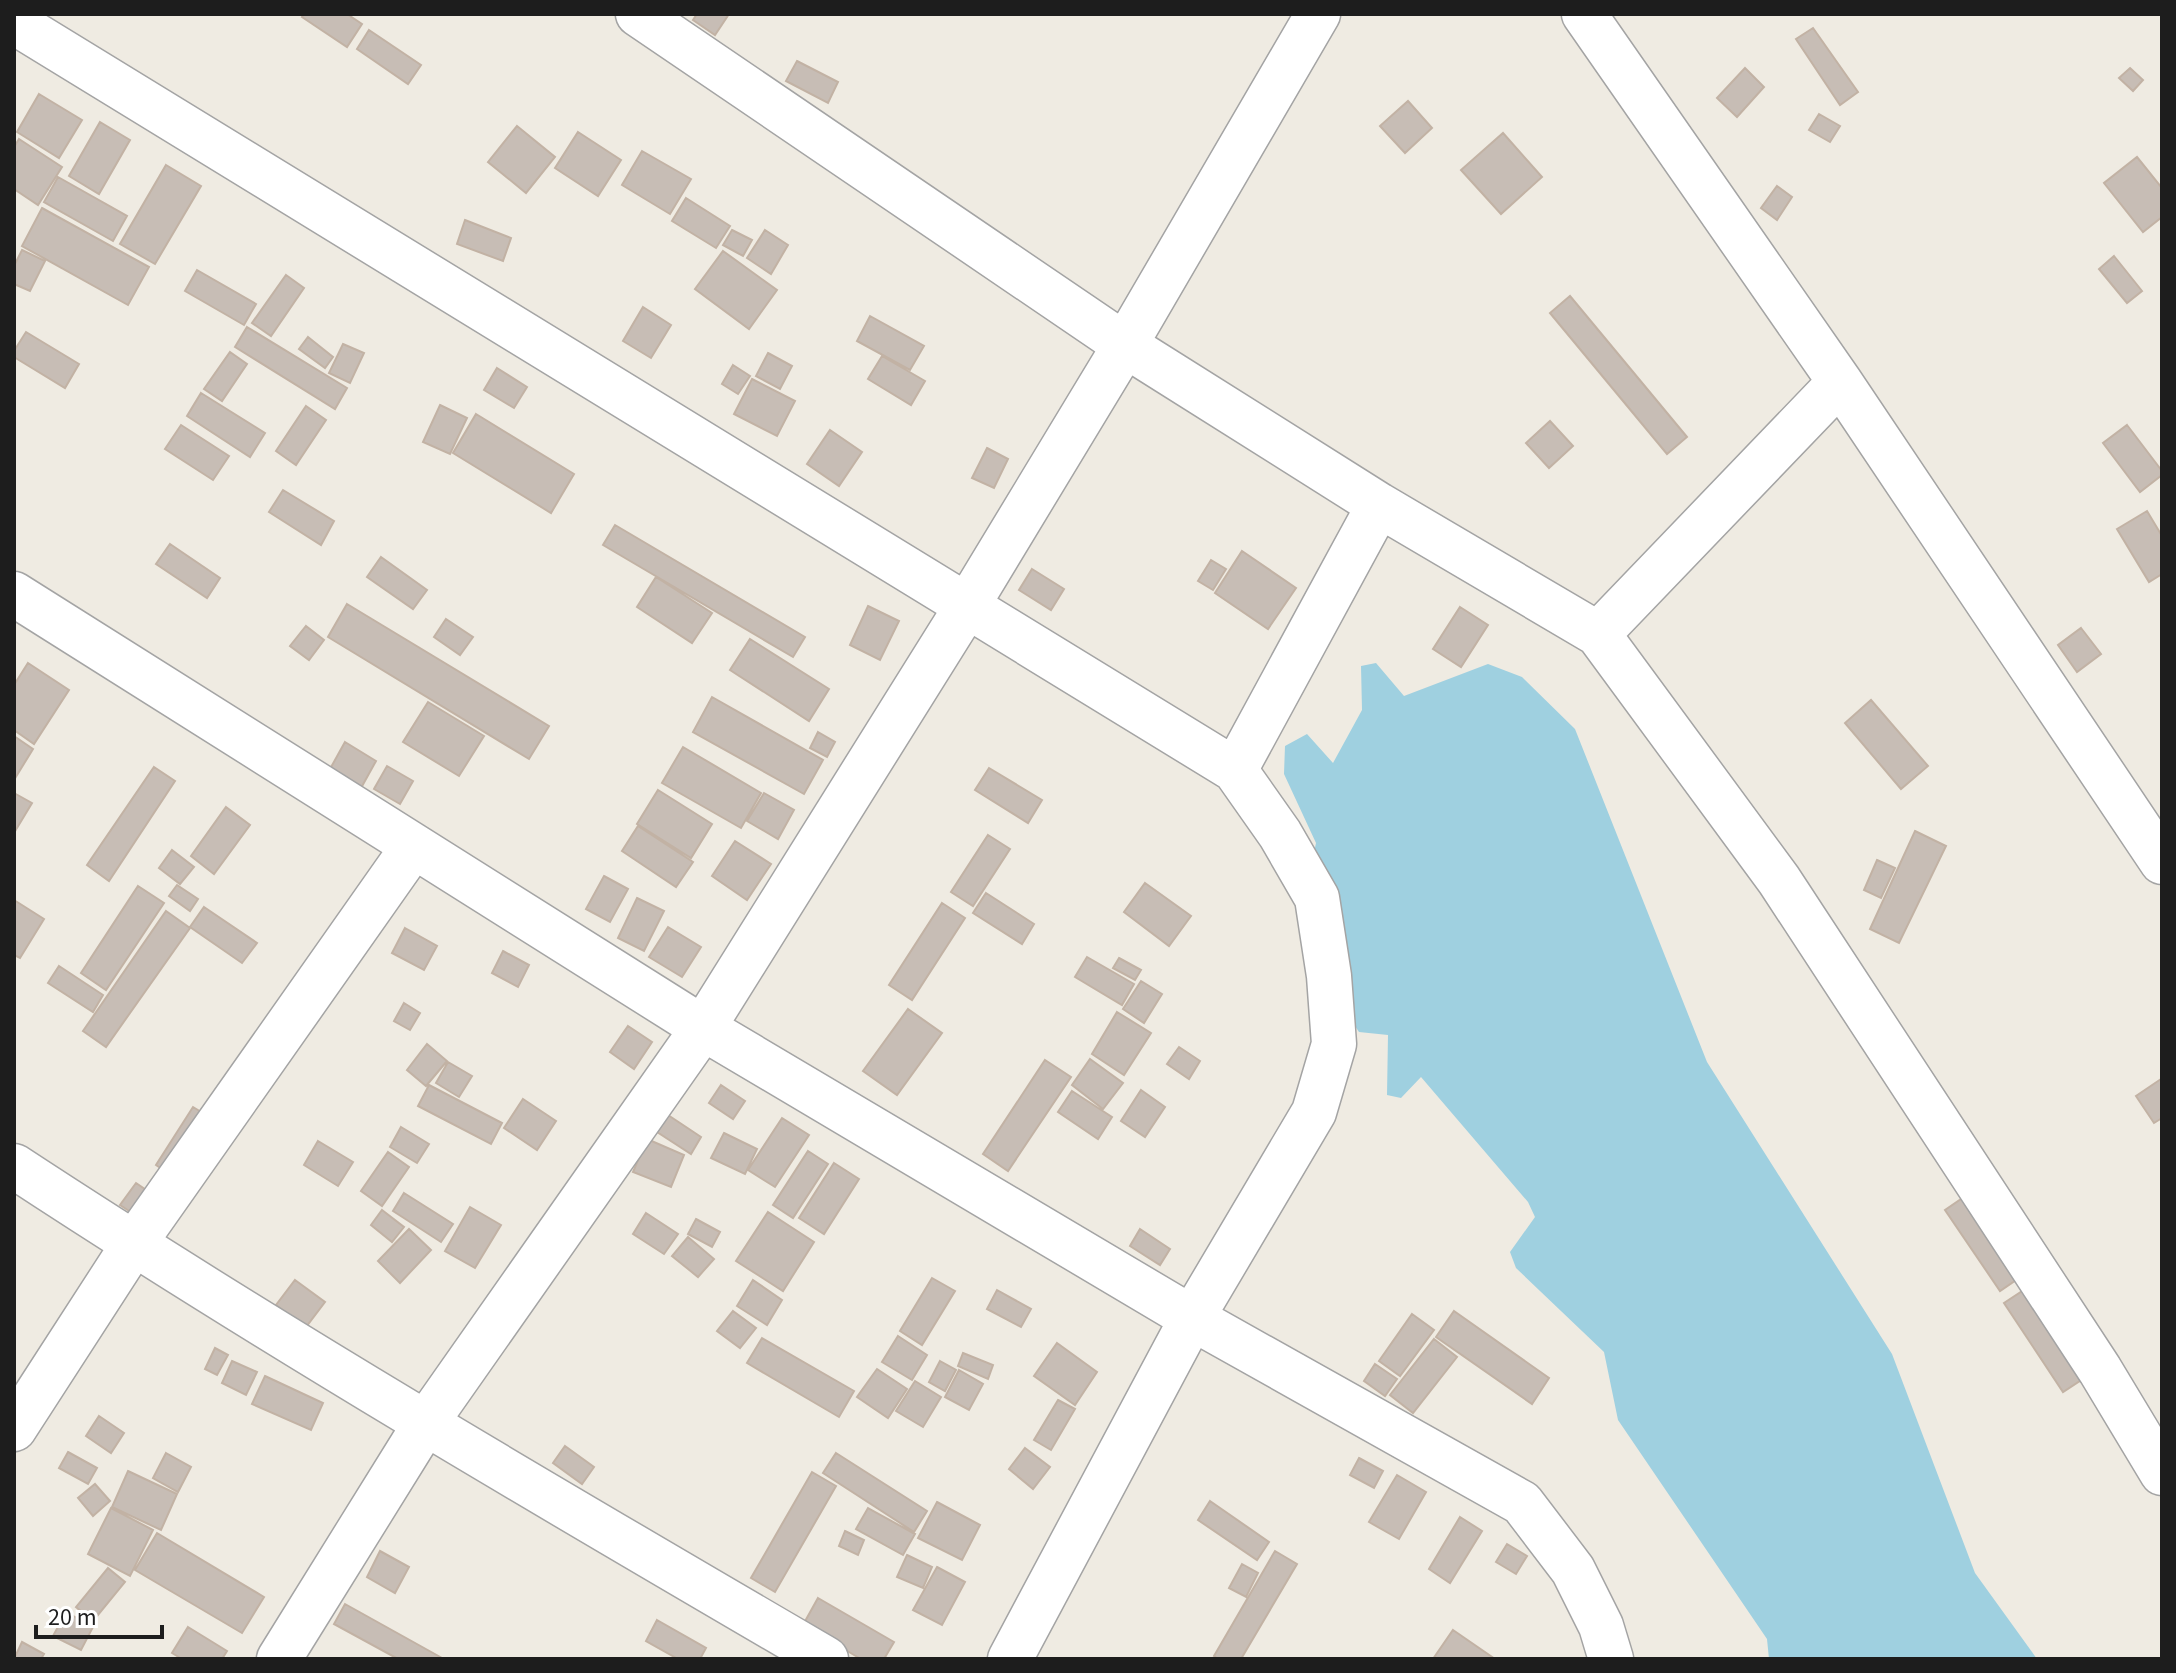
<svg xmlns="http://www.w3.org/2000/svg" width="2176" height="1673" viewBox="0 0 2176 1673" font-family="'Source Sans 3',sans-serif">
	<rect width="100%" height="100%" fill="#efebe2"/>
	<path fill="#9fd0e0" d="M1376,663L1404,696L1488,664L1522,677L1575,729L1707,1062L1892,1354L1975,1573L2037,1659H1769L1767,1639L1618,1420L1604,1352L1516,1268L1510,1252L1535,1217L1528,1202L1421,1077L1401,1098L1387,1095L1388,1035L1359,1032L1333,993L1336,951L1298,927L1316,843L1284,774L1285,746L1307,734L1333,763L1362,710L1361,666Z"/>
	<path fill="#c7bdb5" stroke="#c2b2a4" stroke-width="2" d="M304,14H347L362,24L347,47L302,17Z
		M697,14H729L715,35L693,20Z
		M1813,28L1858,92L1840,105L1796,39Z
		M369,30L421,65L408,84L357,49Z
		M797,61L838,82L828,103L786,81Z
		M1745,68L1764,87L1737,117L1717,98Z
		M2130,68L2143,80L2133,91L2119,78Z
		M39,94L82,120L59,158L17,132Z
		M1408,101L1432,128L1405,153L1380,126Z
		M1819,114L1840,126L1830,142L1809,130Z
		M100,122L130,140L99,194L69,176Z
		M517,126L555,157L526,193L488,162Z
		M578,132L621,160L598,196L555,168Z
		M1503,133L1542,177L1501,214L1461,170Z
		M19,139L62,167L38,205L14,189V147Z
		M642,151L691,179L670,214L622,185Z
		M2137,157L2162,188V217L2143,232L2104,183Z
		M166,165L201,186L155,264L120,244Z
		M58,177L127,216L113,241L44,202Z
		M1777,186L1792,197L1777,220L1761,208Z
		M686,198L730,226L716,248L672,221Z
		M42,208L149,267L128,305L22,246Z
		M465,220L511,238L503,261L457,244Z
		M732,230L752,240L743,256L723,245Z
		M765,230L788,245L771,274L747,258Z
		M22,250L45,261L30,291L14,284V266Z
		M723,251L777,290L749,329L695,289Z
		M2114,256L2142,291L2127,303L2099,269Z
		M197,270L256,304L244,325L185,291Z
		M286,275L304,288L271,336L252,323Z
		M1570,296L1687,437L1667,454L1550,313Z
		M643,307L671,325L651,358L623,341Z
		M870,316L924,346L910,370L857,341Z
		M247,327L347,388L335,409L235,347Z
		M26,332L79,364L65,388L14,357V351Z
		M308,337L333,357L325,368L299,349Z
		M343,344L364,353L350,383L329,373Z
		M230,352L247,364L222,401L204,389Z
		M768,353L792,366L780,389L756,376Z
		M882,356L925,381L911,405L868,379Z
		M733,365L750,376L738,394L722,384Z
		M497,368L527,387L514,408L484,390Z
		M752,379L795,401L777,436L734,414Z
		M201,393L265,433L250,457L187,416Z
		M440,405L467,418L450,454L423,442Z
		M306,406L326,420L296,465L276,451Z
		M476,414L574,474L551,513L453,453Z
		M1550,421L1573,446L1549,468L1526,443Z
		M181,425L229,456L213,480L165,449Z
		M2127,425L2162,471V475L2140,492L2103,443Z
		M830,430L862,452L839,486L807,464Z
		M987,448L1008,459L994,488L972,478Z
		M283,490L334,521L321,545L269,512Z
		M2147,511L2162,536V574L2149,582L2117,529Z
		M615,525L805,637L793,657L603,545Z
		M170,544L220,578L207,598L156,564Z
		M1242,551L1296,588L1268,629L1215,593Z
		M381,557L427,590L413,609L367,577Z
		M1211,560L1226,569L1213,590L1198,581Z
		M1032,569L1064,589L1051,610L1019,590Z
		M656,577L712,613L692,643L637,607Z
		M347,604L549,726L529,759L328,637Z
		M868,606L899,621L880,660L850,645Z
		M1460,607L1488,625L1461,667L1433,649Z
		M446,619L473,637L460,655L434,637Z
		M306,626L324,640L309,660L290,646Z
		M2081,628L2101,654L2077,672L2058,645Z
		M750,639L829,689L809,721L730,670Z
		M28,663L69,690L34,744L14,730V685Z
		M712,697L823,760L804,794L693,732Z
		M1871,700L1928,766L1901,789L1845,723Z
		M428,702L484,736L459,776L403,742Z
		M818,732L835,742L827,757L810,748Z
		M14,736L33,749L14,780Z
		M345,742L376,761L361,788L330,769Z
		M683,747L761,793L741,828L662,783Z
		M387,766L413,781L400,804L374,789Z
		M154,767L175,781L109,881L87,865Z
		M989,768L1042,800L1028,823L975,790Z
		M658,790L712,824L691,858L637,824Z
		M14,793L32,803L14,833Z
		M764,793L794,810L778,839L747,821Z
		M226,807L250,825L214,874L191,856Z
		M638,826L693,862L676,887L622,851Z
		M1915,831L1946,846L1899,943L1870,929Z
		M988,835L1010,849L973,906L951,892Z
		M735,841L771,864L747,900L712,876Z
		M172,850L194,867L180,884L159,868Z
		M1877,860L1895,868L1881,898L1864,890Z
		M604,876L628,889L610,922L586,909Z
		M1145,883L1191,916L1169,946L1124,912Z
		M177,885L198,899L190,911L169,896Z
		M138,886L164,903L106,990L81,973Z
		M986,893L1034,924L1022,944L973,913Z
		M637,898L664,911L644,951L618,938Z
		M14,900L44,919L20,958L14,955Z
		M942,903L965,918L912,1000L889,985Z
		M204,907L257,943L242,963L190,927Z
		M166,911L190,928L106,1047L83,1031Z
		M668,927L701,947L682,977L649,957Z
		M405,928L437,946L424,970L392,953Z
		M503,951L529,965L518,987L492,973Z
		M1087,957L1134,984L1122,1005L1075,977Z
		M1119,958L1141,970L1135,980L1113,968Z
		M59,966L103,995L93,1012L48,983Z
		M1141,981L1162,994L1144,1023L1123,1009Z
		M404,1003L420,1013L410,1030L394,1021Z
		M908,1009L942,1033L897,1095L863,1071Z
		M1117,1012L1151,1033L1124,1075L1092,1054Z
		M628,1026L652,1042L634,1069L610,1052Z
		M427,1044L447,1061L426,1086L407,1070Z
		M1179,1047L1200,1061L1189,1079L1167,1064Z
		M1090,1059L1123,1083L1103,1109L1072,1085Z
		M1045,1060L1071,1077L1008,1171L983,1154Z
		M448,1062L472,1076L459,1097L436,1083Z
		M2161,1079L2162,1118L2154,1123L2136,1096Z
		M429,1085L502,1123L491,1144L418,1106Z
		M721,1085L745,1101L733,1119L709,1103Z
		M1141,1090L1165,1107L1145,1137L1121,1121Z
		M1072,1091L1112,1117L1098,1139L1058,1112Z
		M523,1099L556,1121L537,1150L504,1128Z
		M193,1107L211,1118L174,1177L156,1165Z
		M668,1115L701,1137L691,1154L657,1132Z
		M782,1118L809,1135L775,1187L748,1170Z
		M401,1127L429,1144L417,1163L390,1147Z
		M724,1133L757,1149L745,1174L711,1158Z
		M647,1139L684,1155L671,1187L633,1172Z
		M318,1141L353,1162L338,1186L304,1165Z
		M808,1151L828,1164L793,1218L773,1205Z
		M388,1152L409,1167L382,1206L361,1191Z
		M834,1163L859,1179L824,1234L799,1218Z
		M136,1183L161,1200L146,1222L120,1205Z
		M404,1193L453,1224L441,1242L393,1211Z
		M1967,1195L2022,1276L2000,1291L1945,1210Z
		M470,1207L501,1225L475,1268L445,1251Z
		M382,1210L404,1227L392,1242L371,1225Z
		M768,1212L814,1242L783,1291L736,1261Z
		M646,1213L678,1234L664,1254L633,1234Z
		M696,1219L720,1232L712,1247L688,1234Z
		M409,1229L431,1250L400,1283L378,1261Z
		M1140,1229L1170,1249L1160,1265L1130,1246Z
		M688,1237L714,1259L698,1277L672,1256Z
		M932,1278L955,1291L922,1345L900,1331Z
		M295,1280L325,1302L306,1327L276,1305Z
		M753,1280L782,1300L767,1325L737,1306Z
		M2033,1284L2092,1373L2063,1392L2004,1303Z
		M997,1290L1031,1309L1021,1327L987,1309Z
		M733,1311L756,1328L740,1348L717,1331Z
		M1454,1311L1549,1378L1532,1404L1436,1337Z
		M1412,1314L1434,1330L1400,1376L1379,1361Z
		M898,1336L927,1355L912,1380L882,1362Z
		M762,1338L854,1391L839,1417L747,1363Z
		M1434,1339L1457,1357L1413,1413L1390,1395Z
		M1057,1343L1097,1372L1075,1405L1034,1376Z
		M215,1348L228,1355L217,1375L205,1369Z
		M963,1353L993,1365L988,1379L958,1366Z
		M232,1361L257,1372L246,1395L222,1383Z
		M940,1361L956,1370L945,1391L929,1382Z
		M1375,1364L1397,1379L1385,1396L1364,1381Z
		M877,1369L907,1389L888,1418L857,1397Z
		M959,1370L983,1384L969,1410L945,1397Z
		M265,1376L323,1403L311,1430L252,1404Z
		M915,1381L941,1397L923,1427L896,1411Z
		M1058,1400L1075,1409L1051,1450L1034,1440Z
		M99,1416L124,1433L111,1453L86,1436Z
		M565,1446L594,1467L582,1484L553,1463Z
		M1025,1448L1050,1467L1033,1489L1009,1469Z
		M68,1452L97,1468L88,1484L59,1468Z
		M166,1453L191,1467L178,1492L153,1478Z
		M836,1453L927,1511L914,1532L823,1473Z
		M1359,1458L1383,1471L1374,1488L1350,1475Z
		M128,1471L177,1494L161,1530L112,1507Z
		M812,1472L836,1486L775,1592L751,1578Z
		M1397,1475L1426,1492L1399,1539L1369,1522Z
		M95,1484L110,1501L93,1516L78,1498Z
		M1210,1501L1269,1542L1257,1560L1198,1520Z
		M937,1502L980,1525L962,1560L918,1538Z
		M111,1508L153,1530L130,1576L88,1554Z
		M868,1508L915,1534L903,1555L856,1529Z
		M1460,1517L1482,1531L1450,1583L1429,1569Z
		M845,1531L864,1540L858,1555L839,1546Z
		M157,1533L264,1597L242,1633L135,1570Z
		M1507,1544L1527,1556L1516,1574L1496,1562Z
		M380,1551L409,1567L395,1593L367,1577Z
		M1275,1551L1297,1564L1241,1659H1218L1214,1656Z
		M907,1555L932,1567L923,1588L897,1577Z
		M1242,1564L1258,1573L1246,1597L1229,1588Z
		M937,1567L965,1582L942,1625L913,1610Z
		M108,1568L125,1582L93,1621L76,1607Z
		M818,1598L894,1642L884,1659H861L803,1625Z
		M345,1604L442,1658L398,1659L334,1624Z
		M66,1612L93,1627L81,1650L53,1636Z
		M657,1620L706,1648L700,1659H678L646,1641Z
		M188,1627L227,1651L222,1659H182L172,1653Z
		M1453,1630L1495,1659H1433Z
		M22,1642L44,1654L41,1659H14Z"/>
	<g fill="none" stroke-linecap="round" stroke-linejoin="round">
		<g stroke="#a4a4a4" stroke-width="47">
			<path id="street" d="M638,14L1125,345L1379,505L1598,634L1779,880L2100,1370L2162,1473
				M1584,14L1840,382L2162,862
				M14,22L1235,770L1280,834L1317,898L1329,976L1334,1044L1314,1112L1192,1318L1010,1659
				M14,594L703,1028L1192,1318L1522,1503L1573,1570L1601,1626L1611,1659
				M1598,634L1840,382
				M1235,770L1379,505
				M14,1166C279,1340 552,1499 826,1659
				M14,1429L133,1245L413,847
				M279,1659L425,1424L703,1028L967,606L1125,345L1318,14"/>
		</g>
		<use href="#street" stroke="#fff" stroke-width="44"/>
	</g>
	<rect width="2176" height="1673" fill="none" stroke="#1d1d1d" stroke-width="32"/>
	<path d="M36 1625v12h126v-12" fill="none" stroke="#1d1d1d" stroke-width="4"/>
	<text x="48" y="1625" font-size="24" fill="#1d1d1d" stroke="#ffffff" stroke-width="6" paint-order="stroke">20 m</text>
</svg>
